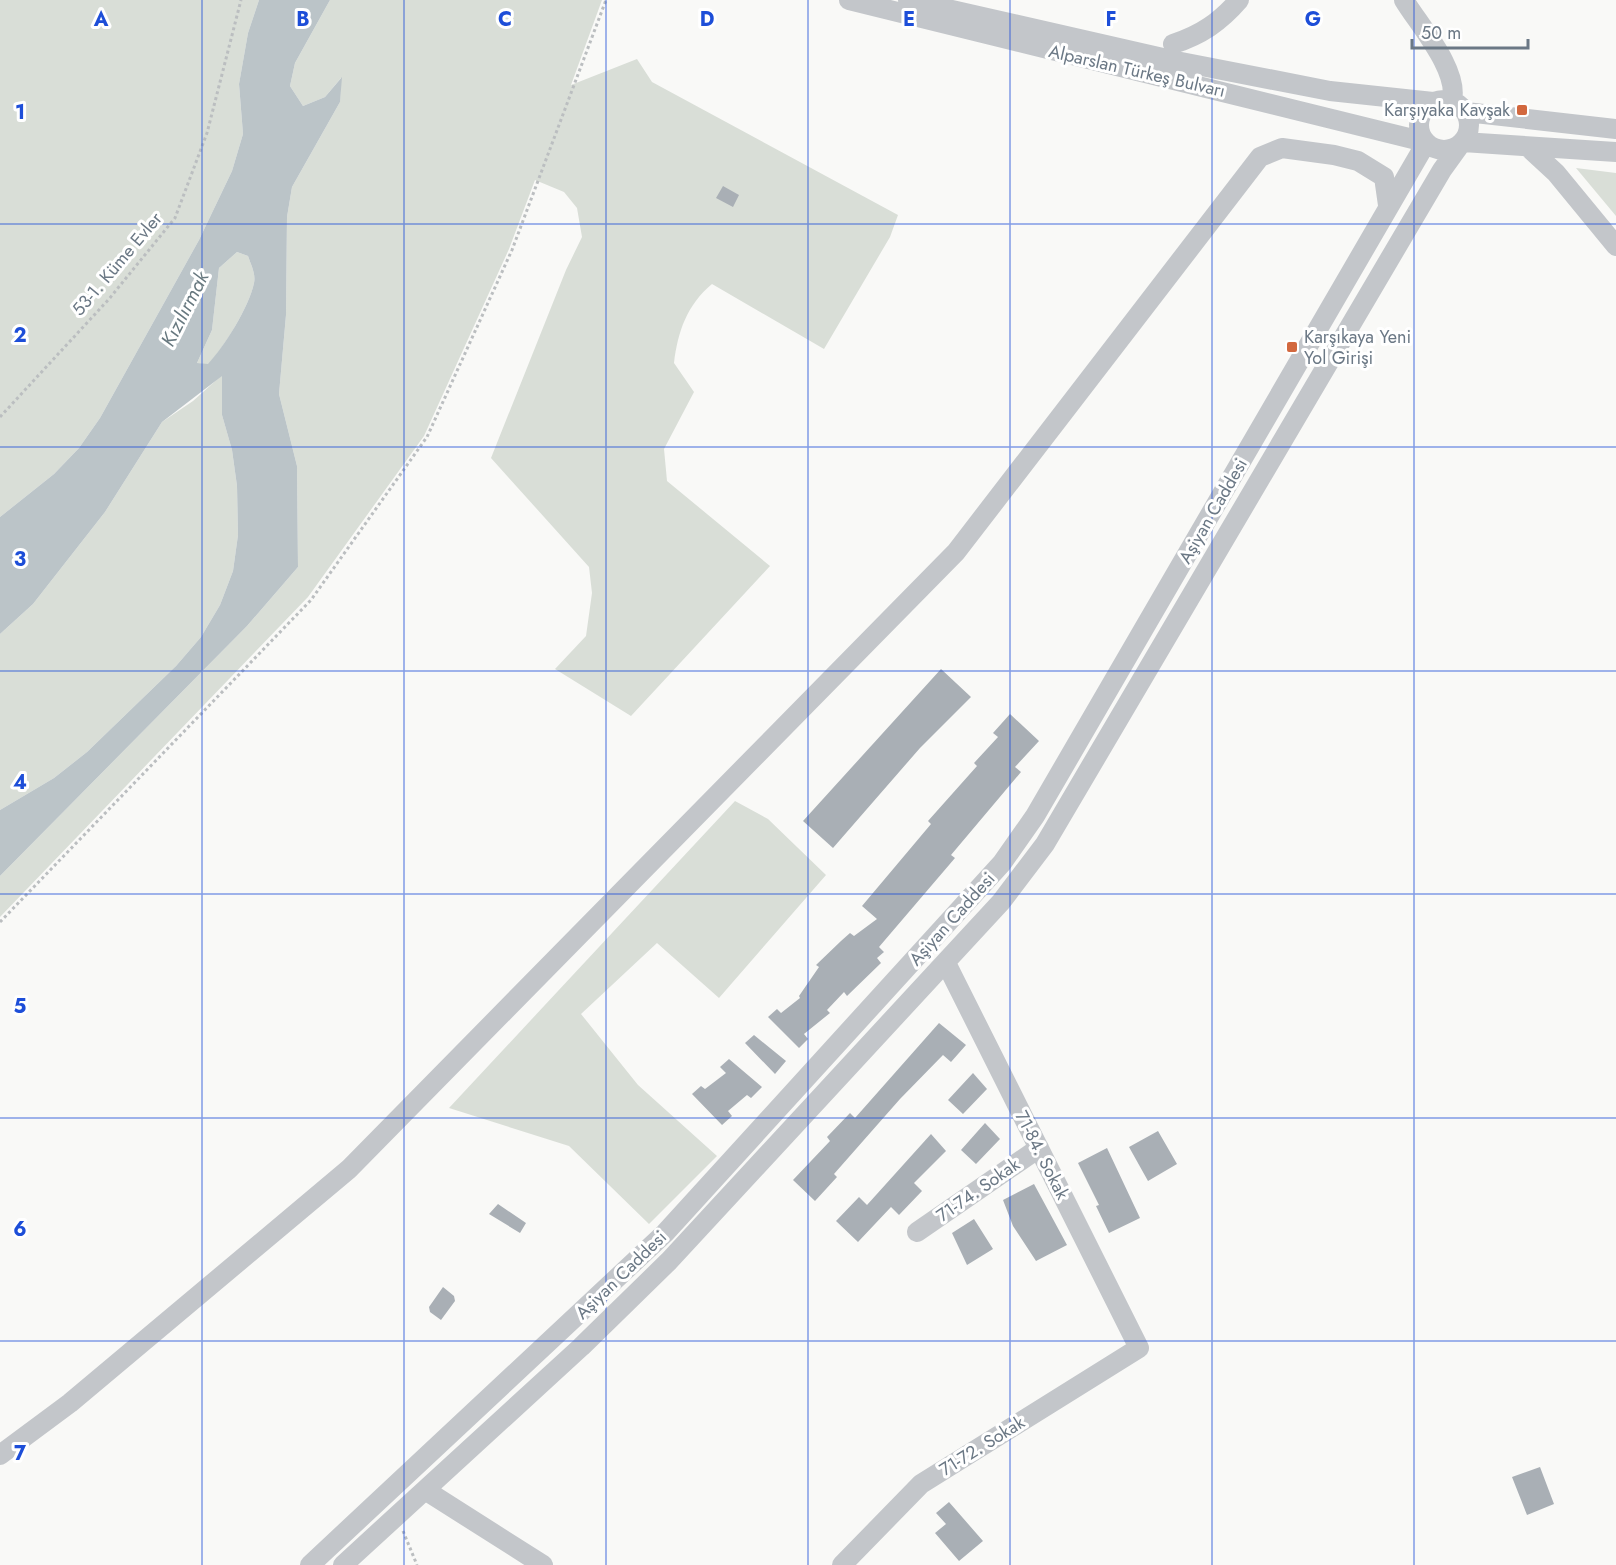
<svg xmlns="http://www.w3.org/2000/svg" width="1616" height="1565" viewBox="0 0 1616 1565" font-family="Jost,sans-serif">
	<rect width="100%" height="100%" fill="#f9f9f7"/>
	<path fill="#d9ded7" d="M0,0H259L248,33L239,84L243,134L232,171L199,240L100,418L79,448L54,474L0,517Z
		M330,0H602L571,85L637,59L652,82L898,215L890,237L824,349L712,284C687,305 678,331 674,363L694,392L664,449L667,481L770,566L631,716L555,669L586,636L592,593L589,567L491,458L566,270L582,237L577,208L564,192L535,180L509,249L424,436L308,597L0,917V876L247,626L298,567L297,466L279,394L286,315L287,217L292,187L340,102L341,78L325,97L303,106L290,86L295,63Z
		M1576,168L1616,173V216Z
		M237,252L248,256C251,265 256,274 254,283C249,307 224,347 208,365L197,363L212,330L219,268Z
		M222,375V415L232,450L237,486L238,535L233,571L220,605L201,637L176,666L87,752L54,778L0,810V634L33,604L105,512L162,422L193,401Z
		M735,801L768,819L826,875L719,998L657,943L581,1014L638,1085L717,1156L649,1224L569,1146L449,1108Z"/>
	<path fill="#bbc4c8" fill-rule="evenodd" d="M259,0H330L295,63L290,86L303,106L325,97L342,77L340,102L292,187L287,217L286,315L279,394L297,466L298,567L247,626L0,876V810L54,778L87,752L176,666L201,637L220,605L233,571L238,535L237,486L232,450L222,415V376L162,422L105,512L33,604L0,634V517L54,474L79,448L100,418L199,240L232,171L243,134L239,84L248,33ZM237,252L248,256C251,265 256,274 254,283C249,307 224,347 208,364L197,363L212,330L219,268Z"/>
	<path fill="#a9afb5" d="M723,186L739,195L733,207L716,198Z
		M941,669L971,697L920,748L833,848L803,821Z
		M1010,714L1039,741L1015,767L1021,772L951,855L955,858L879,947L884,952L877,958L881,963L847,996L844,992L827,1010L830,1013L804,1034L808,1039L799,1048L768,1017L777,1009L781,1013L800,998L799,996L819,967L816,965L841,941L850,933L854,936L877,919L862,906L931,824L928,821L977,766L974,763L998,737L993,733Z
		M939,1023L966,1045L951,1062L943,1055L900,1099L834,1174L837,1177L815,1201L793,1180L830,1141L827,1137L850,1113L855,1118Z
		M754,1035L786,1061L775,1074L745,1043Z
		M729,1059L762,1087L751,1098L747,1095L728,1111L732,1116L722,1125L692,1094L701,1086L705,1089L726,1073L720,1067Z
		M973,1073L987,1089L963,1114L948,1100Z
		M985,1123L1000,1139L976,1164L961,1150Z
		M1158,1131L1177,1164L1148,1181L1129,1147Z
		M931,1134L946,1151L914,1183L922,1191L899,1215L891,1207L858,1242L836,1221L859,1197L867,1205Z
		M1107,1148L1140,1218L1109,1233L1096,1206L1099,1205L1078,1163Z
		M1034,1184L1067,1245L1036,1261L1013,1226L1003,1200Z
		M498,1204L526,1223L520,1233L489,1214Z
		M974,1219L993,1249L967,1265L952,1233Z
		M443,1287L454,1296L455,1301L441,1320L430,1312L429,1307Z
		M1540,1467L1554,1504L1527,1515L1512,1477Z
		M949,1502L983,1541L959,1561L935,1533L946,1524L936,1513Z"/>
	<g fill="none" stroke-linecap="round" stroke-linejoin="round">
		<path stroke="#bbbec0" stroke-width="3" stroke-dasharray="3 3" stroke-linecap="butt" d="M0,417L109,299L175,218L207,133L241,0
			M0,922L311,600L427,437L512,250L606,0
			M403,1531L417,1565"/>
		<path stroke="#c3c6ca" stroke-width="20" d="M849,0L1425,142
			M908,0L1176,61L1330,91L1433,102
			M1404,0C1419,25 1459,70 1452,100
			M1173,44C1201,35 1220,22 1239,0
			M1419 125a25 25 0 1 1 50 0a25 25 0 1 1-50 0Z
			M1466,112L1616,129
			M1463,142L1616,152
			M1529,148L1556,173L1616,246
			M917,1232L1039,1148
			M0,1455L70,1403L349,1169L956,552L1260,157L1282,148L1334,155L1358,161L1384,177L1388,205
			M425,1490L543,1565
			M310,1565L665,1233L1002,863L1035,816L1426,143
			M343,1565L581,1347L669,1261L1001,902L1045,844L1442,170L1460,145
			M842,1565L921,1484L1139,1348L946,963"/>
	</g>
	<path fill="none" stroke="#1d4ed8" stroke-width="1.5" stroke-opacity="0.55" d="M202,0V1565M404,0V1565M606,0V1565M808,0V1565M1010,0V1565M1212,0V1565M1414,0V1565M0,224H1616M0,447H1616M0,671H1616M0,894H1616M0,1118H1616M0,1341H1616"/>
	<g fill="#d2683e" stroke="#fff" stroke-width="2">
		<rect x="1516" y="104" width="12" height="12" rx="3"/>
		<rect x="1286" y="341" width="12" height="12" rx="3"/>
	</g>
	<g text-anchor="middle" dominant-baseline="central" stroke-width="6" stroke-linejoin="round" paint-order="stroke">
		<g font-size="18" fill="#6b7885" stroke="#fff">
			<text transform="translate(1137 71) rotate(13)">Alparslan Türkeş Bulvarı</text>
			<text transform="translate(117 264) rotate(-50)">53-1. Küme Evler</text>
			<text transform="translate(1213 511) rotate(-60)">Aşiyan Caddesi</text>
			<text transform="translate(952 919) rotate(-48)">Aşiyan Caddesi</text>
			<text transform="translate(1042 1155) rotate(63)">71-84. Sokak</text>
			<text transform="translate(978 1190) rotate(-35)">71-74. Sokak</text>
			<text transform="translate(621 1275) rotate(-44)">Aşiyan Caddesi</text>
			<text transform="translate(982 1446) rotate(-32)">71-72. Sokak</text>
		</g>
		<g font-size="18" fill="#6b7885" stroke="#fff" text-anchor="end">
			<text x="1510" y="110">Karşıyaka Kavşak</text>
			<text x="1304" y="337" text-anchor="start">Karşıkaya Yeni<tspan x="1304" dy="21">Yol Girişi</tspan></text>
		</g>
		<g font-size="20" font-style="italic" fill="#67787f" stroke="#fff">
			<text transform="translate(185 309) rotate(-63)">Kızılırmak</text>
		</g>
	</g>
	<g font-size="20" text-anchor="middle" font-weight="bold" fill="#1d4ed8" stroke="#fff" stroke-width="6" stroke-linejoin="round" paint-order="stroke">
		<text x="101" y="26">A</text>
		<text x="303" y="26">B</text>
		<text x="505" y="26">C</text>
		<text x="707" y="26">D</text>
		<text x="909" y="26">E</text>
		<text x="1111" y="26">F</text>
		<text x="1313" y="26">G</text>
		<text x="20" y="119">1</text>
		<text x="20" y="342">2</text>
		<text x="20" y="566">3</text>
		<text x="20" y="789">4</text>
		<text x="20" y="1013">5</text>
		<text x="20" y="1236">6</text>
		<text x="20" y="1460">7</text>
	</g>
	<path d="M1412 39v9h116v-9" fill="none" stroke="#6b7885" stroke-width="3"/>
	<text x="1421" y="39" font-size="18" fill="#6b7885" stroke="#ffffff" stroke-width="4.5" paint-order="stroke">50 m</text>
</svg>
